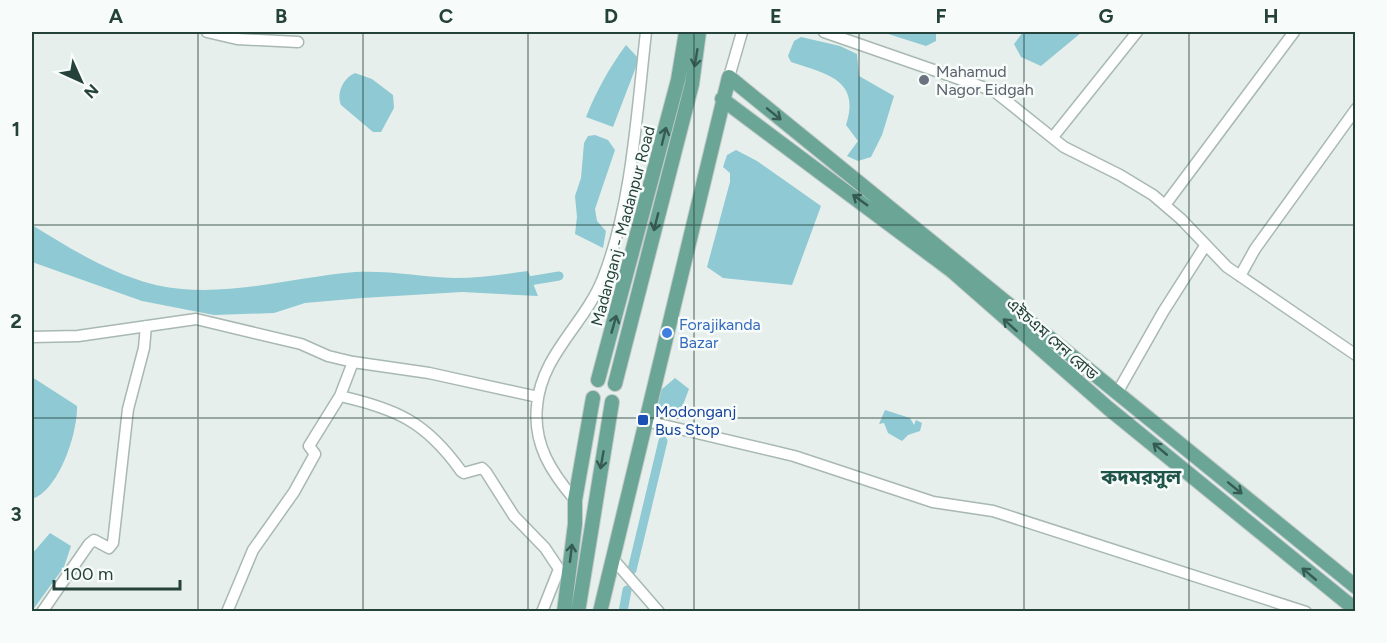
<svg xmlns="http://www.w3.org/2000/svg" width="1387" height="643" viewBox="0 0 1387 643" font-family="Figtree,'Noto Sans Bengali',sans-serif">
	<rect width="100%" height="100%" fill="#e6efeb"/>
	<path fill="#8ec9d4" d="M882,32H936V41L926,46Z
		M1023,32H1082L1041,66L1021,57L1014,44Z
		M801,37L840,46L857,54L859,76L894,96L882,135L871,157L858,161L847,156L858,141L846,125C861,79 826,74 791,62L788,56L794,41Z
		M626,45L639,59L613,127L586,117C597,90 609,68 626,45Z
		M355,73L372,79L393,95L394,108L381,132H373L341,105C336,94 343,78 355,73Z
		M595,135L608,140L615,150L595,209L597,221L606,231L603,248L575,234L577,217L575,196L581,178L584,143L588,136Z
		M736,150L757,161L821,206L792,285L723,278L707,267L730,182V173L723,167L727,155Z
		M32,225C76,252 128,285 182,289C240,294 297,277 355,272C388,270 422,277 455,278C479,278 505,274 528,271L538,296L462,292L362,298L305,303L274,313L214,315L142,301L32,262Z
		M32,377L77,406C78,432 59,491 32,499Z
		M675,378L689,389L678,418L655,413L661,390Z
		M885,410L910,418L914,425L916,420L922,423L920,431L908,435L902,441L888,433L884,423L879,424Z
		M50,533L71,546L64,567L32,611V554Z"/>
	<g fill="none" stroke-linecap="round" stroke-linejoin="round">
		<path stroke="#8ec9d4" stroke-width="9" d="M523,282L559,276
			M632,570L663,441
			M623,612L627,590"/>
		<g stroke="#a8b8b2" stroke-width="13">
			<path id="minor" d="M207,32L237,39L298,42
				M824,32L994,91L1064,147L1120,175L1153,195L1181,219L1227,267L1356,355
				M729,77L742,32
				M1053,137L1137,32
				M1165,205L1294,32
				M1240,276L1255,249L1356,109
				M32,337L78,336L196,319L301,344L328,356L353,362L429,373L538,397
				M1117,393L1163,312L1205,246
				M340,396C397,409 426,422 461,471L464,473L482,468L486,472L514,516L545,548L559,569L542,612
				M646,421L794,456L933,502L993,511L1306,612
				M575,500C551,472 533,444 537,406C541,355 585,324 603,278C632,205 637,110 646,32
				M613,559L659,612
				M42,612L89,544L94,540L109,548L113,543L128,409L144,348L146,326
				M227,612L253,550L294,492L315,454L309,446L340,396L353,362"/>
		</g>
		<g stroke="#c2cac8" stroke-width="16">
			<path id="major" d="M722,99L952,271L1108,408L1356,610
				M598,380L678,80L686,32
				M615,384L692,84L699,32
				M564,612L575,524V500L593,398
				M578,612L612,402
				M600,612L729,77L1356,587"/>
		</g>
		<use href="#minor" stroke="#fff" stroke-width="10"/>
		<use href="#major" stroke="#6aa596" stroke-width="14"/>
	</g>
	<defs><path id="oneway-shaft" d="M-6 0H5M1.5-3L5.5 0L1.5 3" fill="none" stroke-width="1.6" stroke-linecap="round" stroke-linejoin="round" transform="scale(1.5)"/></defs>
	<g stroke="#365b51">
		<use href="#oneway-shaft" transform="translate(696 58) rotate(99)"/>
		<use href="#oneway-shaft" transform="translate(774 114) rotate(39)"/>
		<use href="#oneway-shaft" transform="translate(664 136) rotate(-76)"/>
		<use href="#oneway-shaft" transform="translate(860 200) rotate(-144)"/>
		<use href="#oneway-shaft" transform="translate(656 222) rotate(104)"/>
		<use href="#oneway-shaft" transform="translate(614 324) rotate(-74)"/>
		<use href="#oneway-shaft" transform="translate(1010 325) rotate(-138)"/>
		<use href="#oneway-shaft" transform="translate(1160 449) rotate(-140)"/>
		<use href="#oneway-shaft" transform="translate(602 460) rotate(100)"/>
		<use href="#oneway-shaft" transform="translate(1235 488) rotate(39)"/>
		<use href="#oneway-shaft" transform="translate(571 553) rotate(-83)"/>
		<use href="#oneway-shaft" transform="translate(1309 574) rotate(-140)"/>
	</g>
	<path fill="none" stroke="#24423a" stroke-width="1.5" stroke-opacity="0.55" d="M198,32V612M363,32V612M528,32V612M694,32V612M859,32V612M1024,32V612M1189,32V612M32,225H1356M32,418H1356"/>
	<circle fill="#6b7280" stroke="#f7fbf9" stroke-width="2" cx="924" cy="80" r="6"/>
	<circle fill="#3f7fe0" stroke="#f7fbf9" stroke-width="2" cx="667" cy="333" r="6"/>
	<rect fill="#1a4fb4" stroke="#f7fbf9" stroke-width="2" x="637" y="414" width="12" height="12" rx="3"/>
	<g text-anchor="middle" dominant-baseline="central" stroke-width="5" stroke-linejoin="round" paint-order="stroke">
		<g font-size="16" fill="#5b616d" stroke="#f7fbf9" text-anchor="start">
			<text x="936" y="71">Mahamud<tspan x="936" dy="18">Nagor Eidgah</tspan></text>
		</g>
		<g font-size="16" fill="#24423a" stroke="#f7fbf9">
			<text transform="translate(623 226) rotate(-75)">Madanganj - Madanpur Road</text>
			<text transform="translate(1052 339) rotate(41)">এইচএম সেন রোড</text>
		</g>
		<g font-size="16" fill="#366cbe" stroke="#f7fbf9" text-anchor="start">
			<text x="679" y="324">Forajikanda<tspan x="679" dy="18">Bazar</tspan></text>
		</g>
		<g font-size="16" fill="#164399" stroke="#f7fbf9" text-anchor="start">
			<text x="655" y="411">Modonganj<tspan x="655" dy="18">Bus Stop</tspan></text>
		</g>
		<g font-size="20" font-weight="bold" fill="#1f5548" stroke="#f7fbf9">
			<text x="1141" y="477">কদমরসুল</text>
		</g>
	</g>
	<rect width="1387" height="643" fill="none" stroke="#f7fbf9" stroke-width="66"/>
	<g transform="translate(81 81) rotate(135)" stroke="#f7fbf9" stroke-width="4.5" paint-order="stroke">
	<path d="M0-4.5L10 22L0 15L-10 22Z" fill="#24423a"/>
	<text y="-9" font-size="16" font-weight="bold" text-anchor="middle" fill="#24423a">N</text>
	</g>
	<path d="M54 580v9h126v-9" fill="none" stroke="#24423a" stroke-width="3"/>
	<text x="63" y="580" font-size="18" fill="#24423a" stroke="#f7fbf9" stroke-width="4.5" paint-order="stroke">100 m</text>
	<rect x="33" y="33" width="1321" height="577" fill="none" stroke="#24423a" stroke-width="2"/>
	<g font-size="20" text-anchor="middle" font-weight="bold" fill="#24423a">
		<text x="116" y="23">A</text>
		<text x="281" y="23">B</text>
		<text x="446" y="23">C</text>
		<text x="611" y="23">D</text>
		<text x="776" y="23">E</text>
		<text x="941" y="23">F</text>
		<text x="1106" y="23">G</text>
		<text x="1271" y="23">H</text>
		<text x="16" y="136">1</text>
		<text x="16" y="328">2</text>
		<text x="16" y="521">3</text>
	</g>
</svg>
